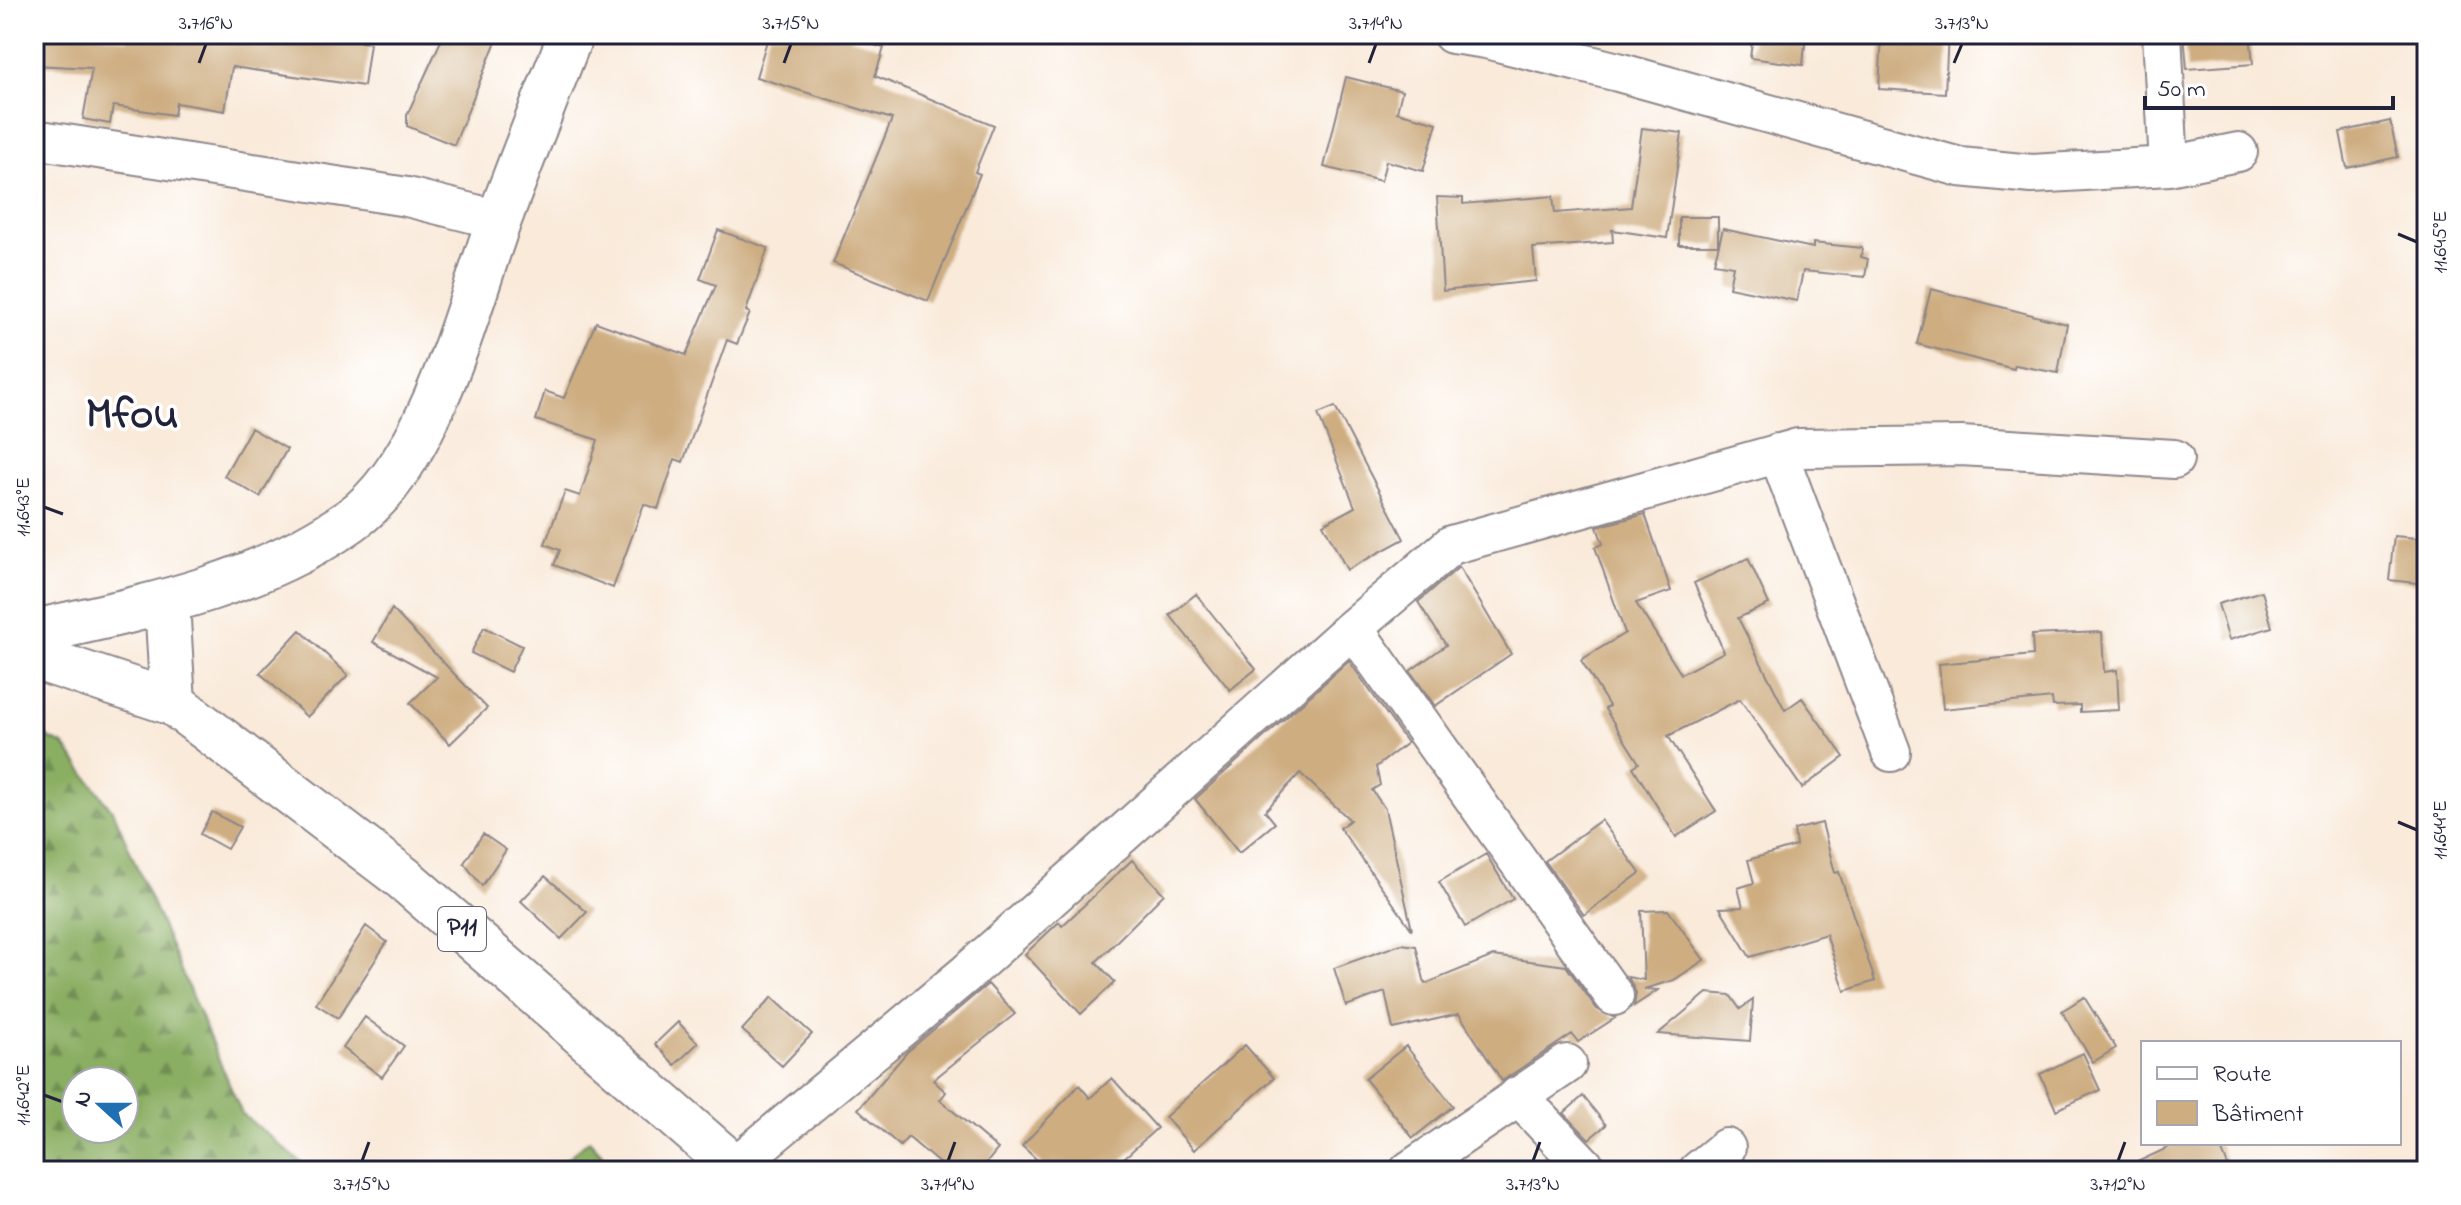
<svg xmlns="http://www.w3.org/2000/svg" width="2461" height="1205" viewBox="0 0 2461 1205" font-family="'Indie Flower',sans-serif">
	<defs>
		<pattern id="forest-firs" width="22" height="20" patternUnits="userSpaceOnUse" patternTransform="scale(2)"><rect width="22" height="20" fill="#8aae62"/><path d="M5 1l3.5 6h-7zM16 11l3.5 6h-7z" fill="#708d52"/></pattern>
	</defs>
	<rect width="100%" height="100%" fill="#fff"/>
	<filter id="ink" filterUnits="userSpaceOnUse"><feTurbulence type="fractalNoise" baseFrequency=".0125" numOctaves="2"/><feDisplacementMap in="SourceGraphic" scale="16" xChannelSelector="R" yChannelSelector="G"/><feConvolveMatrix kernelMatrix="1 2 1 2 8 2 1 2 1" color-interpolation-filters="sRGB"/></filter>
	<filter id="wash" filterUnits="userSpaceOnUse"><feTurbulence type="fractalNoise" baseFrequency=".006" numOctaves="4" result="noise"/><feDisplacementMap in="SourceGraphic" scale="32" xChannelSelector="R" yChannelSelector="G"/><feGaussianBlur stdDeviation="1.8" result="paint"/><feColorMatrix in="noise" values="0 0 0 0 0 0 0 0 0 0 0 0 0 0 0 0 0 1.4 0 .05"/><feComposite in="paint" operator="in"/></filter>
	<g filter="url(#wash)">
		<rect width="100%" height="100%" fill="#f9eada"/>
		<path fill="url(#forest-firs)" stroke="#56684e" stroke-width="2" fill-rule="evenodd" d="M34,731L64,745L114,813L242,1114L312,1171H34ZM76,1081H124V1129H76Z
			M589,1140L618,1171H552Z"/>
		<g id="blocks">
			<path fill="#cead81" d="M34,34H96L128,40L129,34H363L361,42L370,43L364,86L232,67L225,111L176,103L174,115L113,106L110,124L83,119L92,68L34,65Z
				M444,34H499L454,145L407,126V115Z
				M769,34H838L884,48L875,76L994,125L975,172L980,174L928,301L833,263L892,119L756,77Z
				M1753,34H1806L1803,65L1750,58Z
				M1882,34H1948L1945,93L1879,89Z
				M2184,34H2250L2253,64L2187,69Z
				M1346,77L1402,91L1397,112L1437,123L1423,171L1386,161L1381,181L1324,167Z
				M2390,121L2398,157L2347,168L2340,132Z
				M1642,128L1682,133L1667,238L1612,230L1613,242L1533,248L1536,281L1443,291L1437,197L1463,198V204L1553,196L1555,213L1631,207Z
				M1679,217H1718V245H1679Z
				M1723,229L1813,248V243L1862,248L1861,257L1868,259L1865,277L1803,271L1797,301L1729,287L1733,266L1714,263Z
				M718,230L768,248L746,311L750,313L737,344L727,340L683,462L675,459L658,509L644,504L613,588L554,565L560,550L545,544L565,491L580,496L598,440L536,420L545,391L564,398L596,322L686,355L716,285L700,279Z
				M1931,289L2067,324L2058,373L2015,365L2014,369L1917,344Z
				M1335,407L1404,539L1347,570L1323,524L1355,507L1318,414Z
				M251,428L287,449L260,497L224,476Z
				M1645,514L1671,591L1636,603L1681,674L1724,652L1694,583L1748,558L1769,604L1738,618L1785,710L1802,698L1844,757L1802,788L1740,699L1668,736L1716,811L1676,837L1633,767L1639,763L1605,709L1609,706L1581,660L1625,633L1595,547L1603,544L1597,527Z
				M2394,536L2427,539V584L2389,580Z
				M1459,567L1511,654L1435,706L1410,671L1446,645L1418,602Z
				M2262,591L2272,627L2229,640L2218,604Z
				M1196,594L1256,669L1230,690L1170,615Z
				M392,609L487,708L450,744L410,703L437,677L373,642Z
				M484,627L522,646L510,672L471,653Z
				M300,630L348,675L307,717L260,673Z
				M2102,632L2104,672L2117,670L2119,710L2080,712V705L2053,706L2052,698L1943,709L1939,664L2033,655L2032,635Z
				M1349,661L1407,743L1376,767L1380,785L1372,790L1385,809L1412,930L1340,828L1350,820L1300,773L1265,811L1275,823L1239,853L1195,799Z
				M212,812L240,827L227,849L200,834Z
				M1601,820L1640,873L1584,915L1545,861Z
				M1822,823L1835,873L1839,872L1875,981L1845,991L1826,934L1750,957L1720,908L1743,907L1738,888L1754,883L1748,860L1796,846L1794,830Z
				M483,834L506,850L482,886L464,863Z
				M1486,854L1513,899L1465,927L1439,882Z
				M1132,860L1164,894L1096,962L1115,982L1081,1014L1025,954L1059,922L1062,926Z
				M545,876L587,912L561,939L521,901Z
				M1668,910L1704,960L1674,980L1644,989L1658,990L1634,1006L1636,993L1628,977L1644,980L1641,911Z
				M366,926L387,942L338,1018L316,1004Z
				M1401,944L1416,946L1425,984L1493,956L1566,966L1597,1009L1615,1018L1578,1042L1572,1034L1502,1081L1459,1014L1393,1029L1385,992L1346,1006L1334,968Z
				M988,984L1015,1014L933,1080L946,1092L940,1100L998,1149L980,1171H948L908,1137L900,1146L858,1109L907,1052Z
				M1707,993L1730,995L1740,1009L1753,1000L1750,1041L1658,1034Z
				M772,997L812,1034L782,1066L742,1030Z
				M2084,997L2116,1048L2093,1062L2062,1011Z
				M365,1017L404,1046L382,1077L343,1048Z
				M678,1022L698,1043L675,1065L655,1044Z
				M1245,1045L1274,1078L1194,1150L1165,1117Z
				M1406,1046L1453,1106L1413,1138L1365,1079Z
				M2083,1053L2100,1090L2056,1110L2040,1074Z
				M1112,1078L1157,1128L1110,1171H1049L1022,1146L1079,1085L1090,1098Z
				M1583,1096L1606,1125L1589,1139L1564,1113Z
				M2178,1143H2219L2230,1171H2118Z"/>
		</g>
	</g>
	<g filter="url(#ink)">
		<use href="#blocks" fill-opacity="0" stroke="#8e868a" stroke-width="2"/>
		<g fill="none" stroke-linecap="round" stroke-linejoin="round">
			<g stroke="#8e868a" stroke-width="42">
				<path id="minor" d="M1452,34L1486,39L1618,72L1960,167L2032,174L2169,166L2238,152
					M2162,34L2169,166
					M34,139L407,197L499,220
					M1778,453L1891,752
					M1353,628L1614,996
					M1518,1096L1589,1171
					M734,1167L967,973L1353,628L1451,545L1798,448L1961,446L2174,459
					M1409,1171L1567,1064
					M1698,1171L1726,1148"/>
			</g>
			<g stroke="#8e868a" stroke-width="48">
				<path id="major" d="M167,603L173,703
					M34,632C143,608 258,586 351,520C430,465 467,308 499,220C522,158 547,96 571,34
					M34,657L173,703L403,878L739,1171"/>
			</g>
			<use href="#minor" stroke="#fff" stroke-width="38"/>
			<use href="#major" stroke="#fff" stroke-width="44"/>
		</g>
	</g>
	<path fill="none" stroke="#22223b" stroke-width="3" d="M199,63L206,44M784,63L791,44M1369,63L1376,44M1954,63L1962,44M2398,234L2417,242M44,507L63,514M2398,822L2417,830M44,1095L63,1102M362,1161L369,1142M948,1161L955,1142M1533,1161L1540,1142M2118,1161L2125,1142"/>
	<g text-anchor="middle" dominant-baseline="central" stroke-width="7" stroke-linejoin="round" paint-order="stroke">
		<rect fill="#fff" stroke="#646476" stroke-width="2" x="438" y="907" width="48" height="44" rx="6"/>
		<g font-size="26" font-weight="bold" fill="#22223b">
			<text x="462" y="929">P11</text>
		</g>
		<g font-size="44" font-weight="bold" fill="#22223b" stroke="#fff">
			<text x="132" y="416">Mfou</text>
		</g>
	</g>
	<rect width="2461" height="1205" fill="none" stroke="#fff" stroke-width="88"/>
	<rect x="2141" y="1041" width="260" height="104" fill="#ffffff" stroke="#a7a7b1" stroke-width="2"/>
	<rect x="2157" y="1067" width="40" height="12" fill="#ffffff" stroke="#a7a7b1" stroke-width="2"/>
	<text x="2213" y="1081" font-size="24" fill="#22223b">Route</text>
	<rect x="2157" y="1101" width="40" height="24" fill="#cead81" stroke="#a7a7b1" stroke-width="2"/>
	<text x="2213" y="1121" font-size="24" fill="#22223b">Bâtiment</text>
	<g transform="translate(100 1105) rotate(291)"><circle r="38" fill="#ffffff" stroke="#a7a7b1" stroke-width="2"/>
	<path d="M0-6L14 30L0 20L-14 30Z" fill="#1f6fb2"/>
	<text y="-12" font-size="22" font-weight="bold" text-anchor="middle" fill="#22223b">N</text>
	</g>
	<path d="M2145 96v12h248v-12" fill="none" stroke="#22223b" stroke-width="4"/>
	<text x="2157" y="96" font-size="24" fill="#22223b" stroke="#ffffff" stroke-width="6" paint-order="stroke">50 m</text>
	<rect x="44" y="44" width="2373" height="1117" fill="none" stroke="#22223b" stroke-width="3"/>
	<g font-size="20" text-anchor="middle" fill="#22223b">
		<text x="206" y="29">3.716°N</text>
		<text x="791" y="29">3.715°N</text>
		<text x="1376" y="29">3.714°N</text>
		<text x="1962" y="29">3.713°N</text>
		<text transform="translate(2439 242) rotate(-90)" y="7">11.645°E</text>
		<text transform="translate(22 507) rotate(-90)" y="7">11.643°E</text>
		<text transform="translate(2439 830) rotate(-90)" y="7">11.644°E</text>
		<text transform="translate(22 1095) rotate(-90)" y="7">11.642°E</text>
		<text x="362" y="1190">3.715°N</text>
		<text x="948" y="1190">3.714°N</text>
		<text x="1533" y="1190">3.713°N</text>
		<text x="2118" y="1190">3.712°N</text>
	</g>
</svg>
